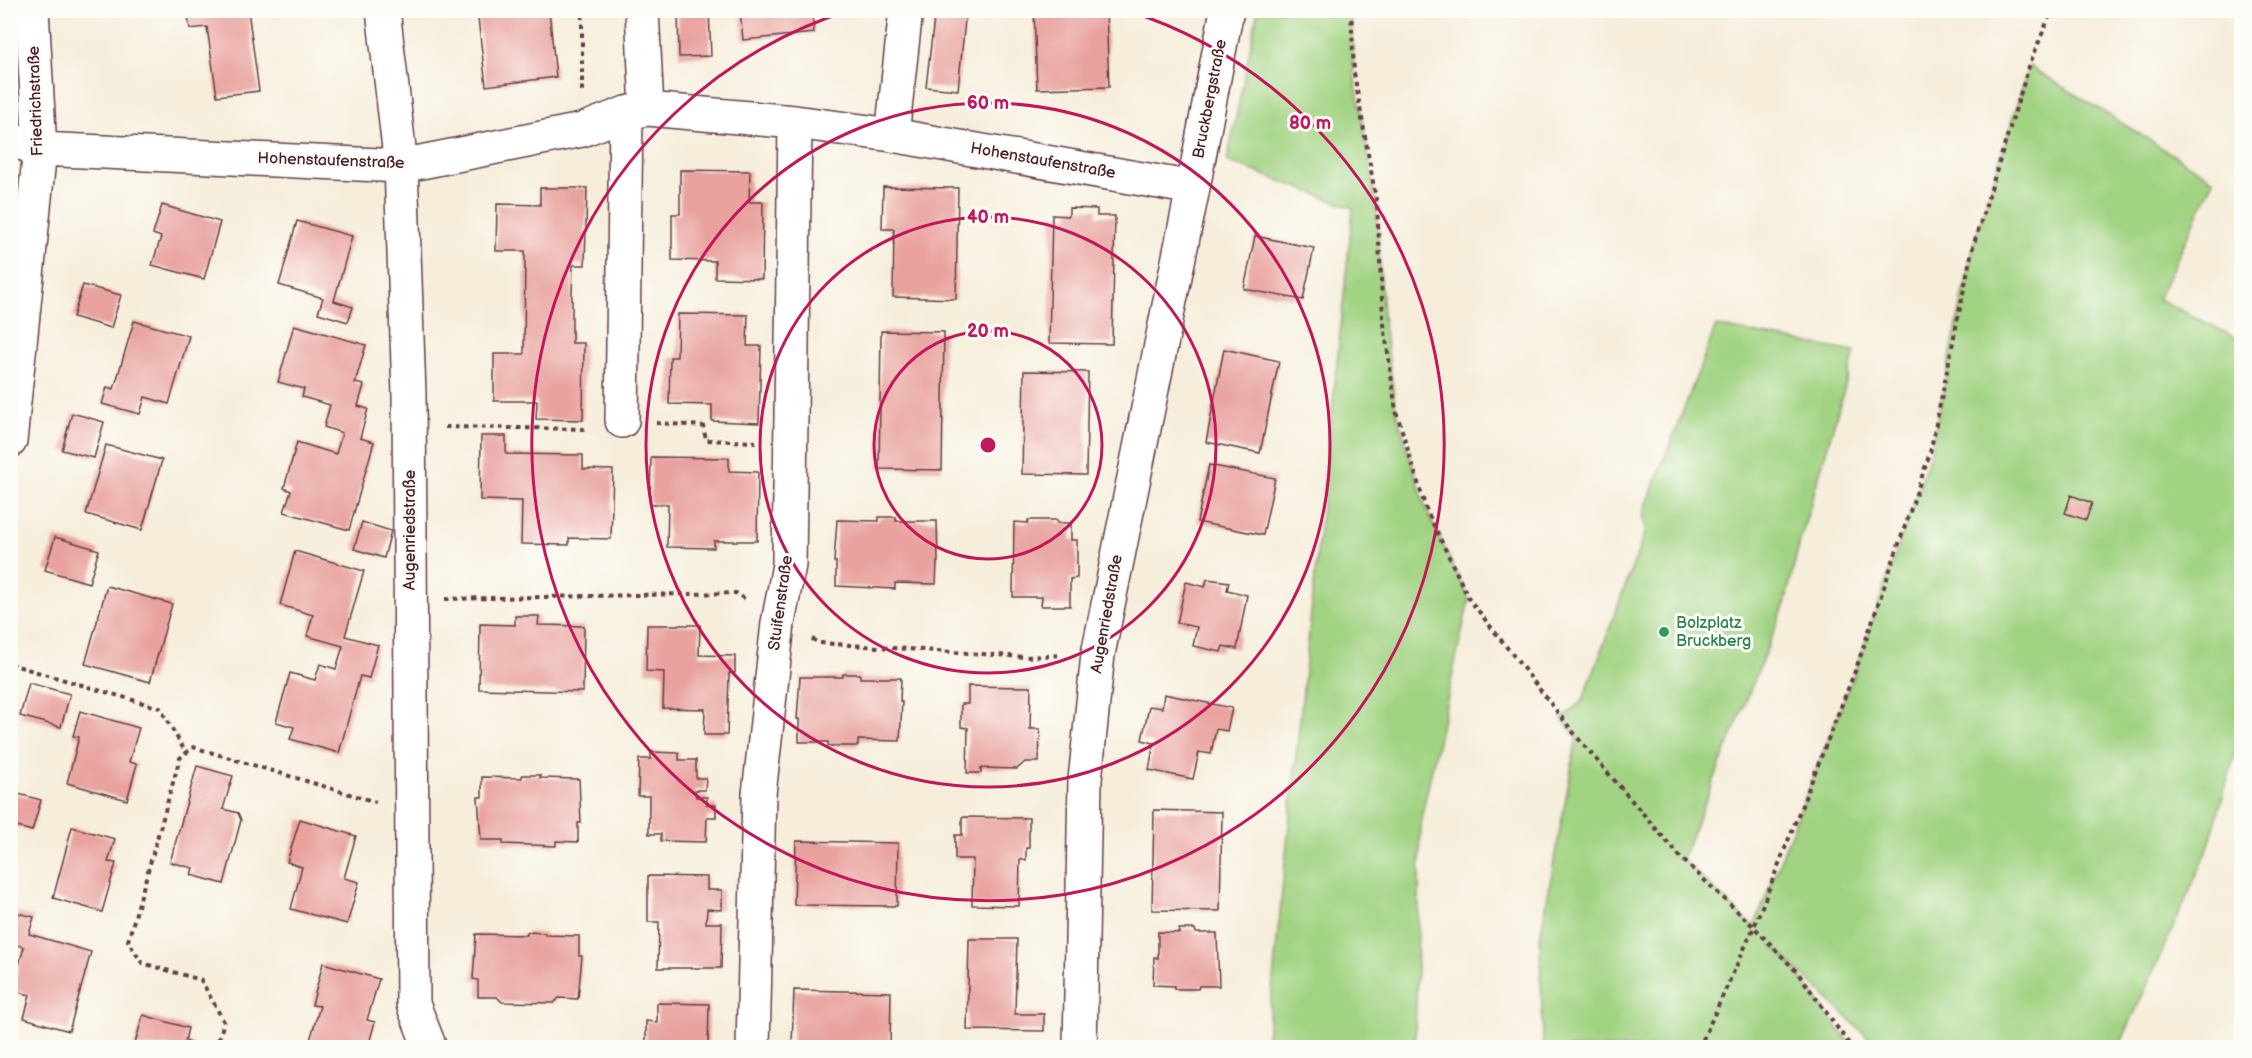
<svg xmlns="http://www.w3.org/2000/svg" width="2252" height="1058" viewBox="0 0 2252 1058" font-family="'Balsamiq Sans',sans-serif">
	<rect width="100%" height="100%" fill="#fdfcf7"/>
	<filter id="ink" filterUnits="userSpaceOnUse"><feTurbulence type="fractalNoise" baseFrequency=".0167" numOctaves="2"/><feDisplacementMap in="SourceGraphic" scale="12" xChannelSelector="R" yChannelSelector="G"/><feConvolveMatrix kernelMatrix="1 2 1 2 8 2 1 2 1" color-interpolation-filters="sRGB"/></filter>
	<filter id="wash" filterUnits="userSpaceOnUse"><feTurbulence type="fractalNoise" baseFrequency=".008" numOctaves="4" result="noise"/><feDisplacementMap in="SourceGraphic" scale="24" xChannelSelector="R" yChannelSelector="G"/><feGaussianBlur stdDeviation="1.35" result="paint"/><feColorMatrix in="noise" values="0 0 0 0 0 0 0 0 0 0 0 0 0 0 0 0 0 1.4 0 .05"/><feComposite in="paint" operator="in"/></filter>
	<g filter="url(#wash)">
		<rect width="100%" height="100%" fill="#f6eedb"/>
		<path fill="#a1d382" stroke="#767956" stroke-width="1.5" d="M1258,10L1351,11L1354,73L1376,201L1383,317L1396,411L1426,509L1469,599L1421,819L1415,1037L1417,1047H1266L1353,208L1227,161Z
			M2029,66L2214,180L2158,299L2241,340V733L2207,852L2119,1047H1878L1771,944L1798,973L1852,1047L1543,1048L1540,938L1577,737L1562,719L1583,700L1646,530L1643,514L1716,326L1855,352L1799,544L1785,604L1682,859L1754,927L1857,666L1930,454L1974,243Z"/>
		<g id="blocks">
			<path fill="#e9a29e" d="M187,10H248L259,91L217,96L207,27L190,29Z
				M477,10H549L556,77L486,86Z
				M678,10H709L711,56L679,57Z
				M740,10H812L814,33L743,40Z
				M935,10H966L958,90L926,87Z
				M1034,10H1106L1109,87L1037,89Z
				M680,170L750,171L749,202H763L762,279L715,278V261L672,260V214H680Z
				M883,187L958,188L956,299L893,297L894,229H882Z
				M540,188H587L585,265H573L572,293V343H584L583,420L536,419L537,401H494V354H524L525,251H496L497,204L540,205Z
				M162,205L220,222L204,279L152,265L161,237L153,234Z
				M1069,208L1097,209V216H1115L1112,344L1049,343L1052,215L1069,216Z
				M297,221L352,236L334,301L353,307L348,322L318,313L323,298L279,285Z
				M1255,236L1314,248L1303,300L1244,289Z
				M83,285L121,295L111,328L73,317Z
				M678,314L748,315L747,346H761L759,423L712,421V405L669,404L670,357H677Z
				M134,321L189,336L169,404L145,397L140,414L102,404L107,387L114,389Z
				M294,325L366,345L355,383L364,385L358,406L368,409L360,438L374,442L349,530L284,512L291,491L284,488L297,442L336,454L342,433L324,427L330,405L302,397L304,389L278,382Z
				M881,331L944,332L942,470L879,469Z
				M1224,349L1279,361L1260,453L1206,442Z
				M1024,371L1088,372L1086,475L1022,474Z
				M72,413L104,422L94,458L62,450Z
				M481,436H506V454L583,455V469L613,470L611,539L569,538V545L521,544L522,501L480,500Z
				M106,445L162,460L142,530L86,514Z
				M651,457L729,458V471L758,472L757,541H714V548L667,547L668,504H650Z
				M1209,465L1275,478L1263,535L1197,522Z
				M2071,495L2092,503L2086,520L2065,513Z
				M879,517H896V521H937L938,562H937L936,584L895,583V589L836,586V562H834L837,520L879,521Z
				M1028,520H1057V523H1071V540H1077V578L1070,579V606H1041L1042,597H1013L1014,522L1028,523Z
				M362,522L391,531L384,558L354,549Z
				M55,537L99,550L89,583L45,570Z
				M295,551L364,571L345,636L378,645L369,678L360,676L339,753L290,739L294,727L276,722L290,673L315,680L320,664L336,669L343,646L307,636L313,615L280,605Z
				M1207,579L1229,582L1227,590L1247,595L1237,649L1223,646L1221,652L1193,646L1197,627L1177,623L1186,582L1205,587Z
				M107,586L172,604L150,682L85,664Z
				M515,616H539L538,625L584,626L583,692L479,689L480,624L515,625Z
				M647,625H700L699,655L735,656V673H729L727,735H704L705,709L663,708L664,672L646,671Z
				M843,674H860V678H901L900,701L902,702L900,741L858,740V746H828V742H799V719H797L800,677H843Z
				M29,683L70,694L61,727L20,716Z
				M968,686L1031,687L1030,729H1040L1039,762H1025L1017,769L981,768V773H967L968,728L961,727V704H968Z
				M1164,694L1232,708L1227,731L1216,729L1211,754L1199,752L1193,779L1149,770L1154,743L1142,740L1149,706L1162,708Z
				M80,711L139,728L129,762L137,764L127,800L67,783L79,737L73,736Z
				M651,752L679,753V760H696V778H706L705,790H695L696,797H707V805H716V817H707L706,842L661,841V834H649V796H638L639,759H651Z
				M197,766L233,776L223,809L238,813L241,820L224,884L191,875L193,868L170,862Z
				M522,775H540V778L579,779L581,823H578V842L556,841V846L503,844V840H481L478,797H482V777L522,778Z
				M11,792L41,800L32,831L10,825Z
				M1154,810L1222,812L1220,911L1152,910Z
				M962,817L1029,818V848H1026V860H1020L1019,906L972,905L973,859H955V835H962Z
				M300,819L356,836L344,878L359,882L347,924L291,909L302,867L287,862Z
				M72,827L115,839L108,862L116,863L102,912L53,898Z
				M796,841L898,843L897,906L794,905Z
				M648,876L707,877V890H722V910L707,909L706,923H722L721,968H658L659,922H648Z
				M10,911L34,917L29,934L91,952L69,1031L24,1018L30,995L12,990L24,947L10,943Z
				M1179,929H1195L1196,933H1217L1219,986H1199L1198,989H1174V986L1153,985L1154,957L1158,958V932L1179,933Z
				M527,932L545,933V935L579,936V956H582L578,999L559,998L554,1003L502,1002L497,997H478V980L473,979L476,934L527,935Z
				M969,939H1017L1015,1014H1044V1031L967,1030Z
				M323,963L379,979L367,1020L375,1022L368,1047H308L320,1006L312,1005Z
				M794,990L891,992L890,1047H802V1046L792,1045Z
				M657,1003L709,1004L708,1047H646V1021L657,1022Z
				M143,1015L188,1028L185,1041L191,1043L190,1047H134Z"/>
		</g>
	</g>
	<g filter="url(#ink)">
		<use href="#blocks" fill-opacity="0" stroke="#643e45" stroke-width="1.5"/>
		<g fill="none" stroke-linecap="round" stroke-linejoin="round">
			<g stroke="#643e45" stroke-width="36">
				<path id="minor" d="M383,10L401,166L409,394L413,1004L430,1048
					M642,10L647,109
					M892,135L906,10
					M10,140L40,149L401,166L582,130L626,113L647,109L795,122L892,135L1193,188
					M622,421L626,113
					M10,441L40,149L32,10
					M753,1048L759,794L778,623L789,565L795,122
					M1080,1048L1085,780L1098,654L1193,188L1227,10"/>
			</g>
			<path stroke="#643e45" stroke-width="4" stroke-dasharray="4.5 4.5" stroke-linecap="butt" d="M1351,10L1354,73L1377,205L1383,317L1396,411L1426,509L1469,599L1577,737L1682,859L1754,927L1798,973L1852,1048
				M582,91V10
				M656,423L703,426L706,440L756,442
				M445,427L588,429
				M445,599L736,593L746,600
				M812,639L820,643L1025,657L1061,655
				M10,664L160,708L186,753
				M216,1048L224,1022L201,980L142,963L128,941L180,758L193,747L376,802
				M1699,1048L1754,927L1857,666L1930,453L1972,250L2029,66L2052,10"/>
			<use href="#minor" stroke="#fff" stroke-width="33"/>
		</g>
	</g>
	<g fill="none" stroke="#c2185b" stroke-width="3">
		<circle cx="988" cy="445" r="114"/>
		<circle cx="988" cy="445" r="228"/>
		<circle cx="988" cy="445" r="342"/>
		<path d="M1129 11A456 456 0 1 1 847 11"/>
	</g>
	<circle fill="#2e9e5b" stroke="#fdfcf7" stroke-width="2" cx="1664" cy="632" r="6"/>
	<g text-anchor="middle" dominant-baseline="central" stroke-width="6" stroke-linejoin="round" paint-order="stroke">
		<g font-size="16" fill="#4a1f2b" stroke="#fdfcf7">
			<text transform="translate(1210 99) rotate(-79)">Bruckbergstraße</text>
			<text transform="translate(36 101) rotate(-92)">Friedrichstraße</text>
			<text transform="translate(331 161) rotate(2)">Hohenstaufenstraße</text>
			<text transform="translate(1043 161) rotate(10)">Hohenstaufenstraße</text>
			<text transform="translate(410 530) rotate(-90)">Augenriedstraße</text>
			<text transform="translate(781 603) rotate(-82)">Stuifenstraße</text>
			<text transform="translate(1107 614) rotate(-80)">Augenriedstraße</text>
		</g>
		<g font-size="16" fill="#27864d" stroke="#fdfcf7" text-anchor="start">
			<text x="1676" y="623">Bolzplatz<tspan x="1676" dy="18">Bruckberg</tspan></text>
		</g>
	</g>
	<circle cx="988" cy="445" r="9" fill="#c2185b" stroke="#fdfcf7" stroke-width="3"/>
	<g font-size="18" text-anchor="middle" font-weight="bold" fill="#c2185b" stroke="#fdfcf7" stroke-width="6" stroke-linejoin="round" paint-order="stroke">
		<text x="988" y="109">60 m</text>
		<text x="1310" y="129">80 m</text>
		<text x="988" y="223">40 m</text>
		<text x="988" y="337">20 m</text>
	</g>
	<rect width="2252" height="1058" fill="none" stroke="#fdfcf7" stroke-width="36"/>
</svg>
